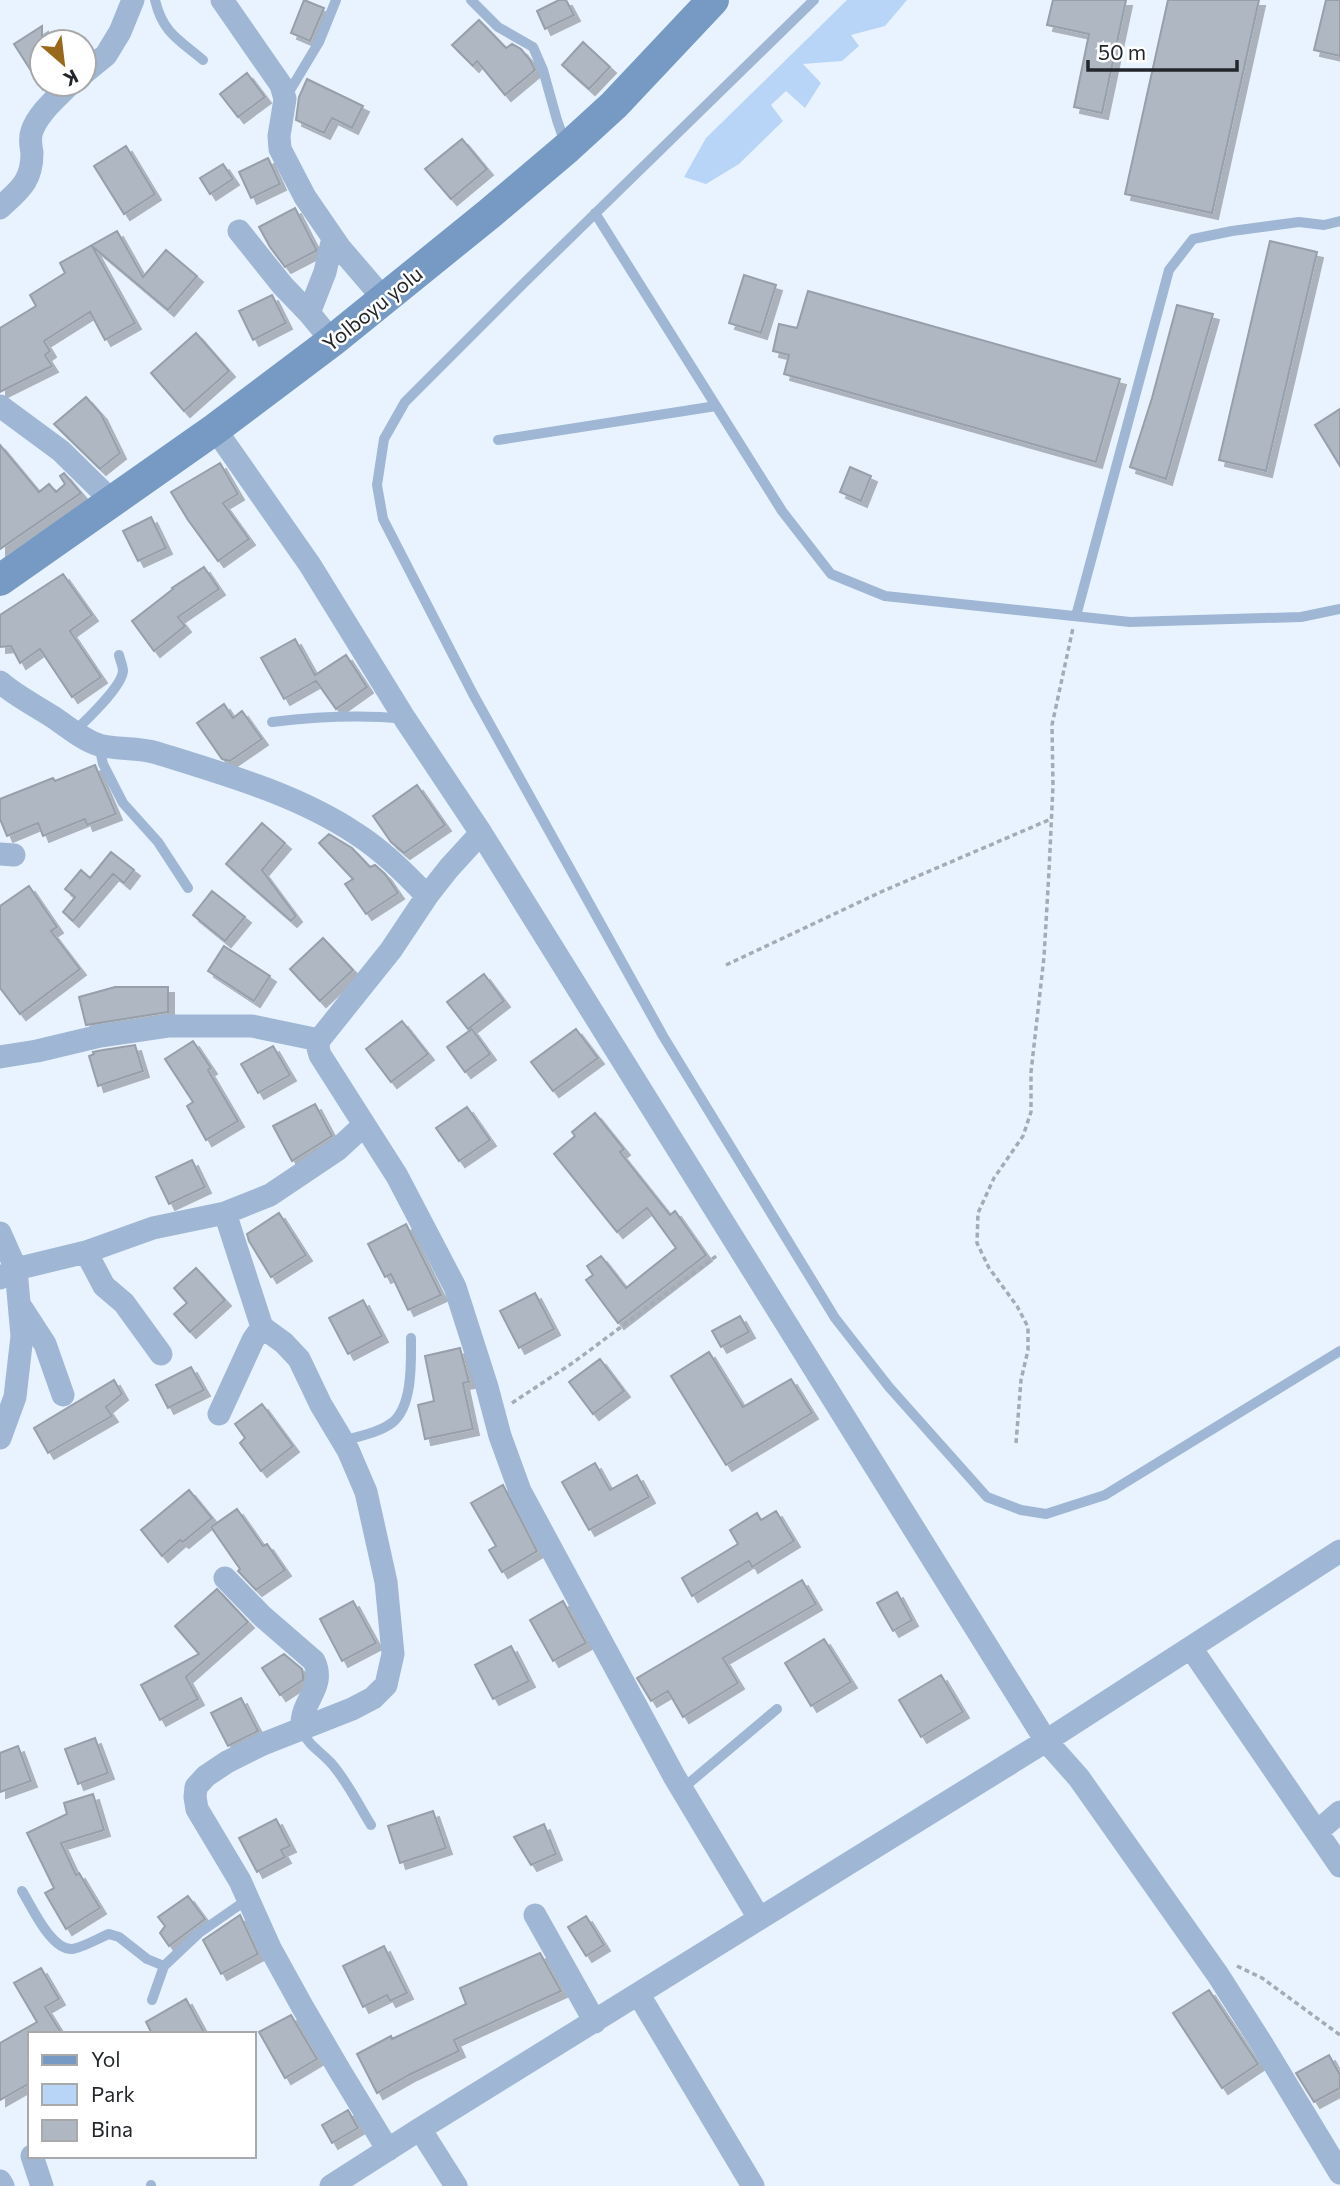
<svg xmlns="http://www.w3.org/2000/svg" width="1340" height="2186" viewBox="0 0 1340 2186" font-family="Commissioner,sans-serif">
	<defs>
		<filter id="shadow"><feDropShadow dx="6" dy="6" stdDeviation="0" flood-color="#0004"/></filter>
	</defs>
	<rect width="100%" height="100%" fill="#e9f3ff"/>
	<path fill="#b8d5f7" d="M847,0H907L885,26L851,35L859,46L842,61L803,64L821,83L805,108L786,91L771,105L783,121L739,164L706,184L684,177L706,138Z"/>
	<path fill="#aeb7c2" stroke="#969faa" stroke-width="2" filter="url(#shadow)" d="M304,0L324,8L310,41L291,33Z
		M559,0H566L574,15L545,29L537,11Z
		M1053,0H1126L1102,113L1074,107L1089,34L1047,25Z
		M1168,0H1259L1212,213L1125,194Z
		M1326,0H1340V56L1314,50Z
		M479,20L506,48L512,44L521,49L530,60L535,70L505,95L477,61L473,66L452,45Z
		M42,26V88L14,44Z
		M583,42L610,67L589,89L562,65Z
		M247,73L265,97L238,117L220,94Z
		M307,79L363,106L352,128L332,118L324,133L296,120L299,97Z
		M462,139L487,169L451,199L425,169Z
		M126,146L155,194L124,214L94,166Z
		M268,158L280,184L251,198L239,172Z
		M223,164L233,179L210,194L200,178Z
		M295,208L316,249V251L285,267L270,247L259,227Z
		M117,231L143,277L166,250L197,276L168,310L92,246L135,323L105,340L90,312L44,341L50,351L45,355L52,366L0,392V328L36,306L30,295L65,273L60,263Z
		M1270,241L1317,252L1266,471L1219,460Z
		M744,275L776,285L761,333L729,323Z
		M808,291L1120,379L1096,462L784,374L789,355L773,351L779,324L797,328Z
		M272,295L286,323L253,340L239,311Z
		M1177,305L1213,314L1166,479L1130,467L1152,398Z
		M196,333L229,371L184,411L151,373Z
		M86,397L101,414L120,453L100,469L54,424Z
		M1340,409V466L1315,425Z
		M0,445L39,492L49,484L56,492L65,484L60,476L64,473L81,493L0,549Z
		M220,463L238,494L223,503L249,539L218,561L188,520L171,492Z
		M850,467L871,476L861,501L840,492Z
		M151,517L166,548L138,561L123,531Z
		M204,567L219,589L178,617L185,626L154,651L132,621L173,589L172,588Z
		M63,574L92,615L70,631L101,677L72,697L40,649L20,663L11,646L0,647V615Z
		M295,639L315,675L346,655L367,687L336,709L316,681L284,699L261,658Z
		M224,704L233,718L242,711L262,739L230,761L222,759L197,723Z
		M95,765L116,814L87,825L85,819L43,836L38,823L7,836L0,819V799L53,778L55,781Z
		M417,785L445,825L404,853L391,842L373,816Z
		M262,823L285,843L262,870L296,916L291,921L226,864Z
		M329,834L352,848L370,867L375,865L385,874L398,893L366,914L345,884L353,879L319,843Z
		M111,852L134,870L124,883L113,874L73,921L63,912L75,897L65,889L81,870L90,878Z
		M29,886L57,927L51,931L80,969L20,1014L0,988V906Z
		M212,891L245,917L225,941L193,915Z
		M323,938L353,970L320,1001L290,969Z
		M224,946L270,976L254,1001L208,971Z
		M484,974L504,1001L468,1029L447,1002Z
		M115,987H168V1012L86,1025L79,997Z
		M402,1021L428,1054L391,1082L366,1049Z
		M472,1029L490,1054L465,1072L447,1047Z
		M576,1029L598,1058L553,1091L531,1062Z
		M193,1041L211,1068L208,1070L238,1121L206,1140L187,1106L193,1102L165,1059Z
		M135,1045L143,1071L98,1086L89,1056L94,1054L93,1052L103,1050Z
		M273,1046L290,1075L258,1093L241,1064Z
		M315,1104L332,1136L292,1161L273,1126Z
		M467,1107L490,1140L459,1161L436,1128Z
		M595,1113L624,1149L620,1152L670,1215L675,1211L706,1255L618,1323L586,1280L593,1275L587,1266L601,1256L626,1288L676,1248L647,1208L617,1232L554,1154L575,1136L572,1132Z
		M192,1160L205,1187L169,1204L156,1177Z
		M279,1213L306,1255L271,1277L249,1241L247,1234Z
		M406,1224L441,1295L408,1310L391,1274L385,1277L368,1244Z
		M196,1268L225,1300L190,1332L174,1314L187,1303L174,1288Z
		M535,1293L554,1329L519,1348L500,1311Z
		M363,1300L382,1336L348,1354L329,1318Z
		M740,1316L749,1332L721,1347L712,1331Z
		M460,1348L469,1382L463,1383L473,1429L425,1439L418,1405L434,1401L425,1356Z
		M709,1352L743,1407L791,1379L812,1413L726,1465L671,1376Z
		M600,1359L624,1391L593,1414L569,1382Z
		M191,1367L204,1390L168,1408L156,1385Z
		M114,1380L122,1394L106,1407L112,1416L48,1453L34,1428Z
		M262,1404L293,1446L261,1471L240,1443L245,1438L235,1424Z
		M595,1463L610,1490L637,1475L649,1497L589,1530L562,1482Z
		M503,1485L537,1551L502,1572L489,1550L496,1546L471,1503Z
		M189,1490L212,1518L183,1542L180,1540L162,1556L141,1530Z
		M237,1509L263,1546L267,1544L285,1570L256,1590L238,1571L240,1569L211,1527Z
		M776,1511L794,1541L752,1567L749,1561L692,1596L682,1578L738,1544L730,1530L757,1513L761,1520Z
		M802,1580L816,1604L723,1658L738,1683L683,1717L668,1691L651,1701L637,1678Z
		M217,1589L248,1622L186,1677L198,1699L160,1720L141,1685L199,1654L175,1626Z
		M897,1592L912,1620L893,1631L877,1603Z
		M353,1601L376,1643L342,1661L320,1619Z
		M563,1601L586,1643L553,1661L530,1620Z
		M824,1639L851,1682L811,1706L785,1663Z
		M511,1646L529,1681L493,1699L475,1665Z
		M284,1654L302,1669L303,1675V1680L280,1695L262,1668Z
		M941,1675L963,1712L921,1737L899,1700Z
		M241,1698L258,1731L228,1746L211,1713Z
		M95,1738L108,1773L78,1784L65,1749Z
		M18,1746L31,1781L0,1792V1753Z
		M93,1794L104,1830L61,1843L76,1875L79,1873L100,1908L66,1929L45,1893L54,1888L27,1833L67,1814L64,1803Z
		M433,1811L446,1848L400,1863L388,1826Z
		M276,1819L290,1846L281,1850L285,1857L257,1872L239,1838Z
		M544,1824L556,1854L531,1865L514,1837Z
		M188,1896L205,1919L169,1946L160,1933L165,1926L158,1917Z
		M240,1915L258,1954L221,1974L203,1940Z
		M586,1916L604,1945L586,1956L568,1927Z
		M384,1946L407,1993L390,2001L387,1995L363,2007L343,1966Z
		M540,1953L561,1991L454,2040L459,2051L411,2074L377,2093L357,2054L391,2036L392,2039L466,2004L460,1988Z
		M41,1968L59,1999L45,2007L62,2034H30V2083L0,2100V2043L37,2022L14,1983Z
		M1209,1990L1258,2064L1222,2088L1173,2013Z
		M186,1999L205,2034H152L146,2022Z
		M291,2015L317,2059L285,2078L259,2032Z
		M1329,2055L1340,2075V2088L1314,2102L1296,2073Z
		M348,2110L358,2128L332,2143L322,2125Z"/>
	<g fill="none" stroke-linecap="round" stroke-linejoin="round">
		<path stroke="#a3abb4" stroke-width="3.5" stroke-dasharray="5 3.5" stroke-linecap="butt" d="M726,965L883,891L1051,819
			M512,1403L574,1362L719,1254
			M1016,1443L1021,1380L1028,1350V1327L1017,1306L989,1268L977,1243L978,1213L994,1178L1023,1136L1031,1112V1072L1044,957L1049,871L1053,786L1052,725L1073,628
			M1237,1966L1262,1978L1340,2035"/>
		<path stroke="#9fb7d4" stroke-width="10" d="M155,0C163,33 178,39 203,60
			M471,0L498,27L533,47L543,70L557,120L566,146
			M814,0L525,282L405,402L384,439L377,485L383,519L473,694L663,1036L835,1318L889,1387L987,1497L1021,1510L1046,1514L1105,1495L1340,1351
			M286,97L319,42L336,0
			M595,213L782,511L831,574L885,596L1130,622L1301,617L1340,609
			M498,440L716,406
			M1076,616L1169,270L1193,239L1232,231L1299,222L1324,225L1340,221
			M272,722C315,717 359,714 403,719
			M74,732C86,720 122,687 123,671C123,666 120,660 119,655
			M99,745L103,764L123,803L158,842L188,888
			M342,1441C359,1436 379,1433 393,1422C413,1405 411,1361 411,1338
			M301,1730C311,1748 318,1749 331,1763C347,1781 358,1804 371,1825
			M682,1789L777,1709
			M22,1891C32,1907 51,1950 72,1949C81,1948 99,1938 109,1934L119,1937L147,1959L164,1966
			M152,2000L164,1966L199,1933L248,1899
			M151,2185V2186"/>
		<path stroke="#9fb7d4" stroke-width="23" d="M222,0L281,85L285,99L279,136L280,149L305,197L340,248L383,298
			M84,73L106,55L120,32L133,0
			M0,208C19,190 32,182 32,153C31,146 29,139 32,131C38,113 57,98 70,84
			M239,231L283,286L309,313L332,341
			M309,313L325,272L333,238
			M0,406L61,451L113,502
			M215,429L310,565L405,719L481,833L1046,1741L1079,1778L1218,1975L1262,2044L1340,2173
			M0,682C16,696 36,706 53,717C68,727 83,740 99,745C117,750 137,747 157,753C224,774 296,794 355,833C382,850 405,873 427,896
			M481,833L449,868L427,896L391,950L319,1040L318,1048L320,1055L397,1176L455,1287L487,1387L500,1436L520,1491L674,1776L759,1918
			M0,854L14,855
			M0,1057L37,1051L100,1036L168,1026H252L319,1040
			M225,1213L262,1327L284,1343L299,1359L321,1405L348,1450L366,1492L386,1582L393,1654L386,1685L373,1698L352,1709L263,1744L227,1762L206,1776L196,1787L195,1797L197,1809L240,1881L270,1948L302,2006L340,2071L388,2150
			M0,1233L16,1269L22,1336L15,1397L0,1438
			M86,1252L104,1286L124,1303L161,1354
			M0,1278L16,1269L86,1252L153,1228L225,1213L270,1195L337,1150L364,1125
			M21,1307L45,1344L63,1395
			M219,1414L253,1340L262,1327
			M225,1578L262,1616L314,1661C324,1682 310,1694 304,1712C302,1717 302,1724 301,1730
			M1191,1648L1340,1866
			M1318,1831L1340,1812
			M535,1915L595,2022
			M639,1995L753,2186
			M420,2129L456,2186
			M32,2156L42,2186
			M0,2181L3,2186
			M331,2186L420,2129L1046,1741L1340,1551"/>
		<path stroke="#769ac4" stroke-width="32" d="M0,580L215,429L332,341L489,214L567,148L614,105L713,0"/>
	</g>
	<g text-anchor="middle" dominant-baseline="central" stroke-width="5" stroke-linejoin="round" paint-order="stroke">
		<g font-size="21" fill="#23272b" stroke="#fff">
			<text transform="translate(372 308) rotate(-39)">Yolboyu yolu</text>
		</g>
	</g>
	<rect x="28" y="2032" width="228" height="126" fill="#ffffff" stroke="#a7a9aa" stroke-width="2"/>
	<rect x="42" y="2055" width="35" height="10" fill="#769ac4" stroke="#a7a9aa" stroke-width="2"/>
	<text x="91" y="2067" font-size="21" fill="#23272b">Yol</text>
	<rect x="42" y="2084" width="35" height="21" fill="#b8d5f7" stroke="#a7a9aa" stroke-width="2"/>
	<text x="91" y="2102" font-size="21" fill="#23272b">Park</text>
	<rect x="42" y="2120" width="35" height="21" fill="#aeb7c2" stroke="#a7a9aa" stroke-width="2"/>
	<text x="91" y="2137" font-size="21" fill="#23272b">Bina</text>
	<g transform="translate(63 63) rotate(152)"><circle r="33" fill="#ffffff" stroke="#a7a9aa" stroke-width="2"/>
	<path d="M0-5L12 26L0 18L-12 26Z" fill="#99681b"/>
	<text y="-10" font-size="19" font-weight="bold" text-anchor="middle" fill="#23272b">K</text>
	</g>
	<path d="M1088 60v10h149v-10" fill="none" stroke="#23272b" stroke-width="3.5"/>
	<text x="1098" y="60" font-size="21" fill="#23272b" stroke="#ffffff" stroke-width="5" paint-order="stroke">50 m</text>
</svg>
